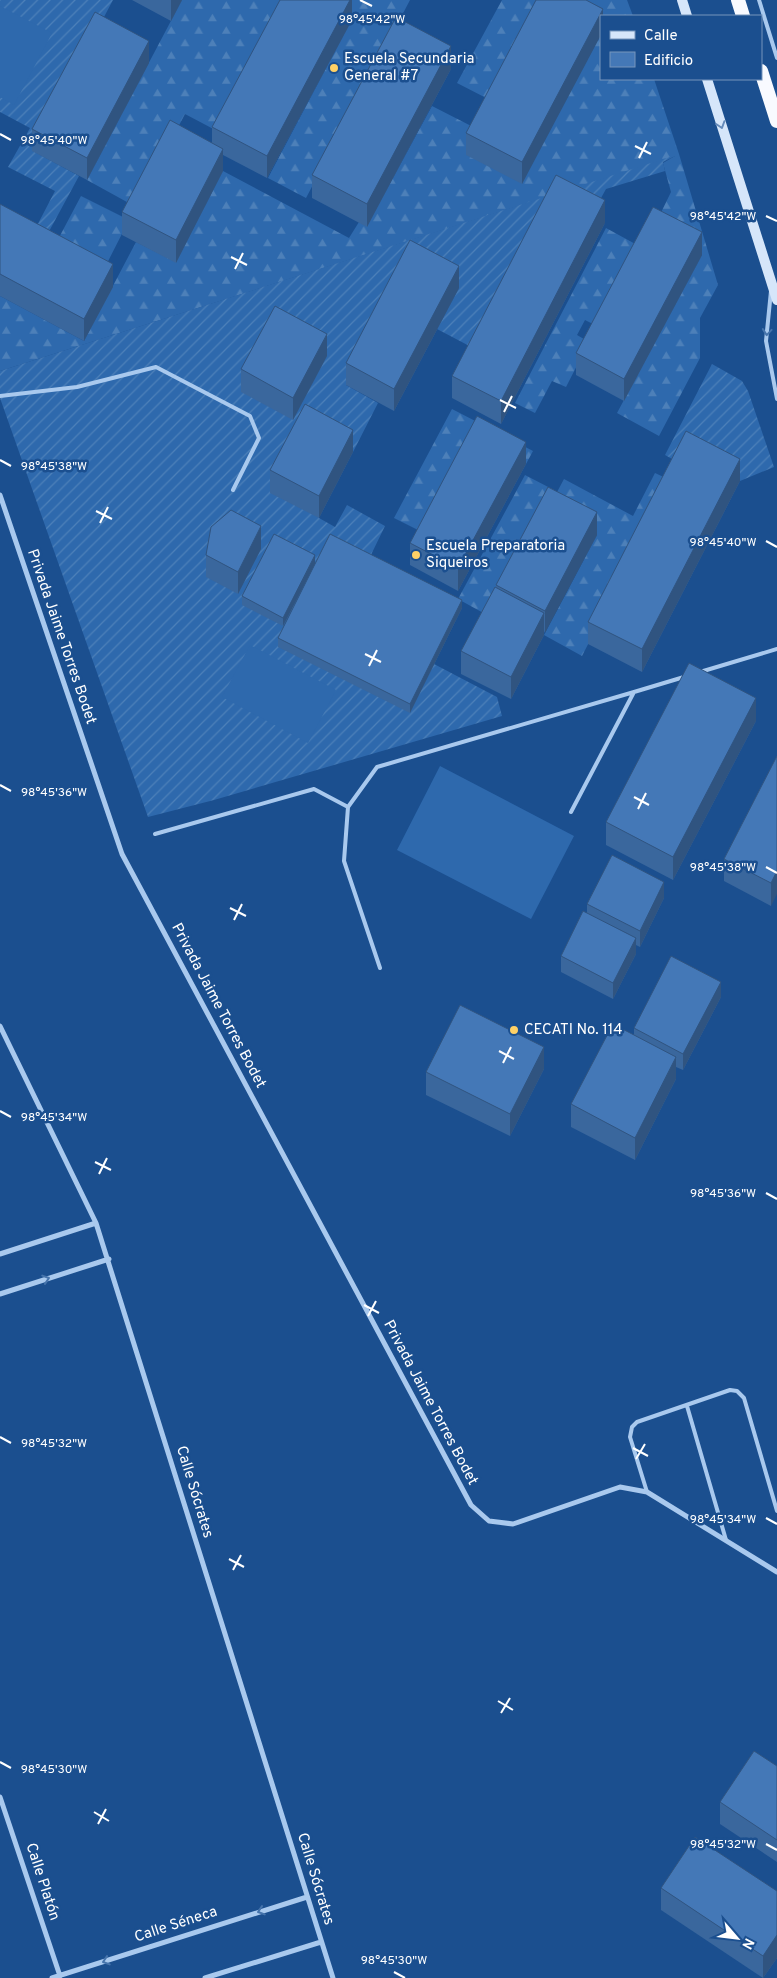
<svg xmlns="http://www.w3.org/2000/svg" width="777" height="1978" viewBox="0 0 777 1978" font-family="Overpass,sans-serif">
	<defs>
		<pattern id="forest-firs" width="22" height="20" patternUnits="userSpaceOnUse" patternTransform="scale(1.25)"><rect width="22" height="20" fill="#2e69ad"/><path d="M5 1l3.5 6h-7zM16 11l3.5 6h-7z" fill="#4d80b9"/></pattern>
		<pattern id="garden-furrows" width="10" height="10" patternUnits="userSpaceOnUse" patternTransform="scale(1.25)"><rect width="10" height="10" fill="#2e69ad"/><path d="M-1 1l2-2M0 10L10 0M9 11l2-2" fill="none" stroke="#4d80b9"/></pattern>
	</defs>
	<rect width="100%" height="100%" fill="#1b4f8f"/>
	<path fill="url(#forest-firs)" d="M182,0H292L221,133L185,114L136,207L87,180Z
		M313,0H410L306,198L268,178L351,21Z
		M502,0H627L633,16H601L494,102L457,83Z
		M601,35V79H654L679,154L718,285L700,318V358L659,436L617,413L702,255L653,229L671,192L663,163L675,156L0,371V296L84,341L136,242L176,262L223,171L349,238L359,222L367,226L432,106L479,130Z
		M81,196L129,220L99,279L54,247Z
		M606,228L639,246L597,326L585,320L577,335L589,342L566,387L552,381L535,413L515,403Z
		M452,409L533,451L526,464L426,534L394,518Z
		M655,473L672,481L582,656L544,635L597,535L548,509L564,479L633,516Z
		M525,475L554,490L487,615L458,599Z"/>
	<path fill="url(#garden-furrows)" d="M0,0H113L33,151L79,176L40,248L29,241L55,191L8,167L30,128L0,112Z
		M679,154L663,162L665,171L606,189L591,216L477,350L437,329L459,288L346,385L378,403L353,452L305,427L319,518L335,527L347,505L385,526L368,561L434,664L497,697L502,716L214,800L148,817L0,398V371Z
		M712,364L742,381L748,391L774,467L740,481L686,454L681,464L665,455Z"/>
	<path fill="#2e69ad" d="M0,6L52,33L14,105L0,97Z
		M250,645L336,690L308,743L222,697Z
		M440,766L574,836L531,919L397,850Z"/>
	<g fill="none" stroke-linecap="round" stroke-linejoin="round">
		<path stroke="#a9c9ee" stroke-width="4" d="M759,0L777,58
			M771,291L766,341L777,399
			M0,396L77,387L156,367L250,416L259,438L233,490
			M700,672L777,649
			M571,812L634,692L684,677
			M155,834L314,789L348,807
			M380,968L344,861L348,807L377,767L634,692
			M687,1406L726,1540
			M647,1492L630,1437L632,1427L637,1422L730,1390L737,1391L744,1398L777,1511"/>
		<path stroke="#a9c9ee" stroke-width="5" d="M0,495L122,854L471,1505L489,1521L513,1524L620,1487L647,1492L777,1572
			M0,1026L96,1223L333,1978
			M0,1254L96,1223
			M0,1294L109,1259
			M0,1797L60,1976
			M52,1978L307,1897
			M205,1978L321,1942"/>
		<path stroke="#d6e6fa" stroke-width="10" d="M682,0L687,16
			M707,79L777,300"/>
		<path stroke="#f8faff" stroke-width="14" d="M738,0L743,16
			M761,71L777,121"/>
	</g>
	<path fill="#3a679d" d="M132,0H182L171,21Z
		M352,0V20L267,178L223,155V171L176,263L122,235V212L212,143V127Z
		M603,16L522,184L466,155V133Z
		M149,63L87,180L32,151V129Z
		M451,69L367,227L312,198V175Z
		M0,204L113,287L84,341L0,296Z
		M605,223L501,424L452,398V376Z
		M702,255L624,401L576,375V353Z
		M459,288L394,411L346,385V363Z
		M327,356L293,420L241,392V369Z
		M353,452L319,518L270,493V470Z
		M526,464L458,591L410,565V543Z
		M740,481L642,672L588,644V622Z
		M597,535L544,633V635L511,699L461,674V651L496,588V585Z
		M261,549L238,594L206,577V555Z
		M315,564L283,626L242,605V596Z
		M462,608L410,713L278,647V638Z
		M756,721L673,880L606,845V822Z
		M777,756L771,906L724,881V859Z
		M664,898L640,947L636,945V954L613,999L561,972V956L587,913V904Z
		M721,997L683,1070L676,1067V1079L635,1160L571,1127V1104L634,1035V1028Z
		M544,1069L510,1136L426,1095V1072Z
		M777,1766V1862L720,1824V1802Z
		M661,1888L777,1958L763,1978L661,1910Z"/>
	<path fill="#305480" d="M171,0H182L171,21Z
		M350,0H352V20L267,178V156Z
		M603,9V16H601V35L522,184V162Z
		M149,41V63L87,180V158Z
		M451,46V69L367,227V204Z
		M223,149V171L176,263V240Z
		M605,200V223L501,424V401Z
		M702,232V255L624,401V379Z
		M113,264V287L84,341V319Z
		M459,266V288L394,411V389Z
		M327,334V356L293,420V398Z
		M353,430V452L319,518V496Z
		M526,442V464L458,591V568Z
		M740,459V481L642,672V649Z
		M597,512V535L545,633V611Z
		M261,526V549L238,594V572Z
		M315,555V564L283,626V618Z
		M462,600V608L410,713V704Z
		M544,613V635L511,699V677Z
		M756,698V721L673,880V857Z
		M777,871V894L771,906V883Z
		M664,882V898L640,947V931Z
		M636,938V954L613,999V983Z
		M721,982V997L683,1070V1054Z
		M544,1047V1069L510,1136V1114Z
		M676,1057V1079L635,1160V1138Z
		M777,1935V1958L763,1978V1956Z"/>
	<path fill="#4478b7" stroke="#305480" d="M280,0H350L267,156L212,127Z
		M536,0H586L603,9L522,162L466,133Z
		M95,12L149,41L87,158L32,129Z
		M396,17L451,46L367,204L312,175Z
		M170,120L223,149L176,240L122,212Z
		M556,175L605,200L501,401L452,376Z
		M0,204L113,264L84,319L0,274Z
		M653,207L702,232L624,379L576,353Z
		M410,240L459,266L394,389L346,363Z
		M275,306L327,334L293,398L241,369Z
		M305,404L353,430L319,496L270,470Z
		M477,416L526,442L458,568L410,543Z
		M686,431L740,459L642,649L588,622Z
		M548,487L597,512L545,611L496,585Z
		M231,510L261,526L238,572L206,555L211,527Z
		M274,534L315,555L283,618L242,596Z
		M330,534L462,600L410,704L278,638Z
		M495,587L544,613L511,677L461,651Z
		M689,663L756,698L673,857L606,822Z
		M777,756V871L771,883L724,859Z
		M612,855L664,882L640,931L587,904Z
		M583,911L636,938L613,983L561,956Z
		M671,956L721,982L683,1054L634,1028Z
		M460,1005L544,1047L510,1114L426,1072Z
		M613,1024L676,1057L635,1138L571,1104Z
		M754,1751L777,1766V1840L720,1802Z
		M695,1837L777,1891V1935L763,1956L661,1888Z"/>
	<defs><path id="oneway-chevron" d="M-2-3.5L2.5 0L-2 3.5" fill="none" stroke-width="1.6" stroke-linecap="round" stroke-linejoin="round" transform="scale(1.25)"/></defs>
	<use stroke="#668bba" href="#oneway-chevron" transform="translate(721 125) rotate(72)"/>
	<g stroke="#4674ac">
		<use href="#oneway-chevron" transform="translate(767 332) rotate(95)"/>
		<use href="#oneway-chevron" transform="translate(46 1279) rotate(-18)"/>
		<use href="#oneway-chevron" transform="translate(261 1911) rotate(162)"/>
		<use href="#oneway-chevron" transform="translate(106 1961) rotate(162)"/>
	</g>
	<path fill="none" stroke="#fff" stroke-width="2" d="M360,0L372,6M0,134L11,140M635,146L651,154M639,158L647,142M766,216L777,221M231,257L247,265M235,269L243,253M500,400L516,408M504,412L512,396M0,460L11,466M96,511L112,519M100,523L108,507M766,541L777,547M365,654L381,662M369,666L377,650M0,785L11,791M634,797L649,805M638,809L646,793M766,867L777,873M230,908L246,916M234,920L242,904M499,1051L514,1059M503,1063L511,1047M0,1111L11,1117M95,1162L111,1170M99,1174L107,1158M766,1193L777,1199M364,1305L379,1313M368,1316L376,1301M0,1437L11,1443M633,1448L648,1456M636,1459L645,1444M766,1518L777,1524M229,1559L244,1567M233,1570L241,1555M498,1701L513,1710M501,1713L510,1698M0,1762L11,1768M94,1812L109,1821M98,1824L106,1809M766,1844L777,1850M394,1972L405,1978"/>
	<g fill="#ffd166" stroke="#1b4f8f" stroke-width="2">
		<circle cx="334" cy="68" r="5"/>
		<circle cx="416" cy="555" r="5"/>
		<circle cx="514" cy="1030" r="5"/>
	</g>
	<g text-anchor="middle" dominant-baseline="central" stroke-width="5" stroke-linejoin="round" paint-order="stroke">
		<g font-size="15" fill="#fff" stroke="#1b4f8f" text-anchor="start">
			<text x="344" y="59">Escuela Secundaria<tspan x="344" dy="17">General #7</tspan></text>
			<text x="426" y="546">Escuela Preparatoria<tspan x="426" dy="17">Siqueiros</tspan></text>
			<text x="524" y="1030">CECATI No. 114</text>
		</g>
		<g font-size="15" fill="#fff" stroke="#1b4f8f">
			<text transform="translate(61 637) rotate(71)">Privada Jaime Torres Bodet</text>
			<text transform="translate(218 1006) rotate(62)">Privada Jaime Torres Bodet</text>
			<text transform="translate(430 1403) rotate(62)">Privada Jaime Torres Bodet</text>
			<text transform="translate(194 1492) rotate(73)">Calle Sócrates</text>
			<text transform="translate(315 1879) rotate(73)">Calle Sócrates</text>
			<text transform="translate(42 1882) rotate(72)">Calle Platón</text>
			<text transform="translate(176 1925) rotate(-18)">Calle Séneca</text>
		</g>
	</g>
	<g font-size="12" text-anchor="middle" fill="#fff" stroke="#1b4f8f" stroke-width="5" stroke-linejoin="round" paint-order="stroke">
		<text x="372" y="23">98°45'42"W</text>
		<text x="54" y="144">98°45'40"W</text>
		<text x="723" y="220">98°45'42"W</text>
		<text x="54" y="470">98°45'38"W</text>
		<text x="723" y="546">98°45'40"W</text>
		<text x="54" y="796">98°45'36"W</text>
		<text x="723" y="871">98°45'38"W</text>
		<text x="54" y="1121">98°45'34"W</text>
		<text x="723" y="1197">98°45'36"W</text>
		<text x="54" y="1447">98°45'32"W</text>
		<text x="723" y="1523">98°45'34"W</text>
		<text x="54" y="1773">98°45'30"W</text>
		<text x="723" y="1848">98°45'32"W</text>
		<text x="394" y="1964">98°45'30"W</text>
	</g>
	<rect x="600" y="15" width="162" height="65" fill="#1b4f8f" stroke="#7695bc"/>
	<rect x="610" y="31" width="25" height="8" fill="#d6e6fa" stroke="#7695bc"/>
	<text x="644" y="40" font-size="15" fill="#ffffff">Calle</text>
	<rect x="610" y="52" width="25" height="15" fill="#4478b7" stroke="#7695bc"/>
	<text x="644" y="65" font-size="15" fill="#ffffff">Edificio</text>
	<g transform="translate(737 1938) rotate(118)" stroke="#1b4f8f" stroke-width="4" paint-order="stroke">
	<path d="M0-4L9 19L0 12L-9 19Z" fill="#ffffff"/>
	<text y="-8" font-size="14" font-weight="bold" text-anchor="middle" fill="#ffffff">N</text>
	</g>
</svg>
